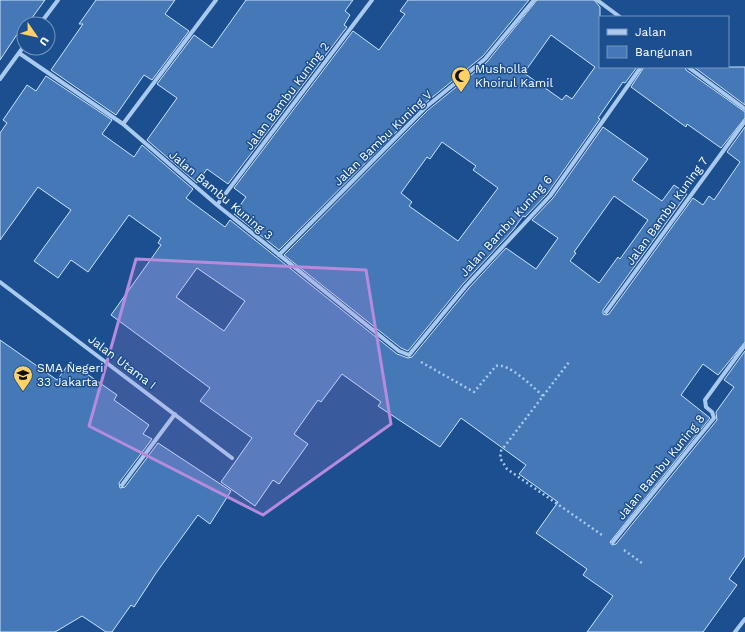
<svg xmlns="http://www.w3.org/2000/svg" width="745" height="632" viewBox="0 0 745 632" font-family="'Work Sans',sans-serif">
	<rect width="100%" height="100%" fill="#1b4f8f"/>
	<path fill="#4478b7" stroke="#cfe3fa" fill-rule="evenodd" d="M0,0H45L29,22L28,21L24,24L0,60Z
		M96,0H175L165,14L189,31L152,80L144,75L116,115L51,70L83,24H79Z
		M246,0H353L345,11L350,15L344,25L347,27L228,184L207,169L197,183L147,140L177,98L157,84L194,35L212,48Z
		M408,0H529L483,56L424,104L279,250L234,214L246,197L234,188L353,31L379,50L405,14L400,11Z
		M537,0H594L600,7V67H637L625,83L623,82L598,118L600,119L547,194L525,217L523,216L513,230L463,284L408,351L401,348L284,255L428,110L487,62ZM551,35L595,67L572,99L566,95L562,100L524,73ZM442,142L476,166L473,170L498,188L458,241L409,206L412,202L401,193L427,157L430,159Z
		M644,67H685L686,70L745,112V118L721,148L687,124L686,127L631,87Z
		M694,67H745V105Z
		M46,76L112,120L102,134L134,157L142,145L193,189L186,198L225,227L230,220L397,354L408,358L412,357L469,288L506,248L536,269L558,238L532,220L553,198L603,127L648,159L632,180L662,201L674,185L687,194L603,310V314L606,315L609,314L693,198L703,205L709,196L714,200L740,162L727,152L745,127V342L718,375L703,364L681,395L710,418L610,542L612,545L616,544L717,420L716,412L734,387L724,380L745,351V556L729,579L737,585L703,632H587L613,596L583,575L587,569L536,533L558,502L519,474L526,465L461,418L440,447L378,406L381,402L342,374L321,402L318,400L294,434L308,444L279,484L273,480L255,506L221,482L252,438L200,401L210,388L111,315L161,245L158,243L161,238L129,215L88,272L71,260L58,278L34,261L71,210L38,187L0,240V133L7,123L3,120L27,85L36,91ZM614,196L648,220L620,259L618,257L599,283L570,261L576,253L574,252ZM197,268L245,301L224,331L176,297Z
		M0,340L57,380L70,362L117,395L114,400L149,425L143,434L152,439L119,483L120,488L125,487L158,443L231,491L210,524L198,515L156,573L134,607L131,605L112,632H106L82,616L55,632H0Z"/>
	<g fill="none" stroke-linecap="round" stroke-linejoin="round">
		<path stroke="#a9c9ee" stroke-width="2.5" stroke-dasharray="2 3" stroke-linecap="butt" d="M421,362L474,392L496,366C508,362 533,387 543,396L501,451L500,458L507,469L602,535
			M543,396L569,362
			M624,550L642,563"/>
		<path stroke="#a9c9ee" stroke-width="4" d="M597,0L620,17
			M40,24L58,0
			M19,53L123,124L217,205L399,351L409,355L466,286L550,196L641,67
			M688,67L745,109
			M0,79L24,46
			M123,124L216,0
			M217,205L372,0
			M279,255L426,107L485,59L534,0
			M0,282L232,458
			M606,312L745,121
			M122,485L175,414
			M613,542L714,418L712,412L706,407L705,400L745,345
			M735,632L745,619"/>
	</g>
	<path fill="#b68bdc" fill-opacity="0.2" stroke="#b68bdc" stroke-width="3" stroke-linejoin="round" d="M136,259L366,270L391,424L263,515L89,426Z"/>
	<defs>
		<g id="mosque-pin" transform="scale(1)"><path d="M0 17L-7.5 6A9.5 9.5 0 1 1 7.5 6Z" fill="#ffd166" stroke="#1b4f8f"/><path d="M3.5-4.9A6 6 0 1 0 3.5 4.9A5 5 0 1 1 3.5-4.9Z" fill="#111"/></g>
		<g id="school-pin" transform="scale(1)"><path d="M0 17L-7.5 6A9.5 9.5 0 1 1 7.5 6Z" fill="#ffd166" stroke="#1b4f8f"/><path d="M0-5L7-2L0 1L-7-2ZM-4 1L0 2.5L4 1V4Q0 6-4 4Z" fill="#111"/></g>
	</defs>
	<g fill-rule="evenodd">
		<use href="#mosque-pin" x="461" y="76"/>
		<use href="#school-pin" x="23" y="375"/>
	</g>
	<g text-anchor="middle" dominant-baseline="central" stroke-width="3" stroke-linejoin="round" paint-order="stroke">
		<g font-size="12" fill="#fff" stroke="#1b4f8f" text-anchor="start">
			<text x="475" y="69">Musholla<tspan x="475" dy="14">Khoirul Kamil</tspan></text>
			<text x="37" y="368">SMA Negeri<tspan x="37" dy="14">33 Jakarta</tspan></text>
		</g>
		<g font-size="12" fill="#fff" stroke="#1b4f8f">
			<text transform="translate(287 96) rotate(-53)">Jalan Bambu Kuning 2</text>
			<text transform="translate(383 138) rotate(-44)">Jalan Bambu Kuning V</text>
			<text transform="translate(221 195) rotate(40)">Jalan Bambu Kuning 3</text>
			<text transform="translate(667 211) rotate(-54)">Jalan Bambu Kuning 7</text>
			<text transform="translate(506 226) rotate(-48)">Jalan Bambu Kuning 6</text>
			<text transform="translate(122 362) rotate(37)">Jalan Utama I</text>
			<text transform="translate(661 467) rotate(-51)">Jalan Bambu Kuning 8</text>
		</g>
	</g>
	<rect x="599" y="16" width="130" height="52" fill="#1b4f8f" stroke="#7695bc"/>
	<rect x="607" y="29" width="20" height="6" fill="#a9c9ee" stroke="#7695bc"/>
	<text x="635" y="36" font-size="12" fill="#ffffff">Jalan</text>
	<rect x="607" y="46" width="20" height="12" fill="#4478b7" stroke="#7695bc"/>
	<text x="635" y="56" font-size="12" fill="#ffffff">Bangunan</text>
	<g transform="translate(36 36) rotate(124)"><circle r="19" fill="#1b4f8f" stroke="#7695bc"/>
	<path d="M0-3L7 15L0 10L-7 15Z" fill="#ffd166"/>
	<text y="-6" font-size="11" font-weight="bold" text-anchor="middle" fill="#ffffff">U</text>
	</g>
</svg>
